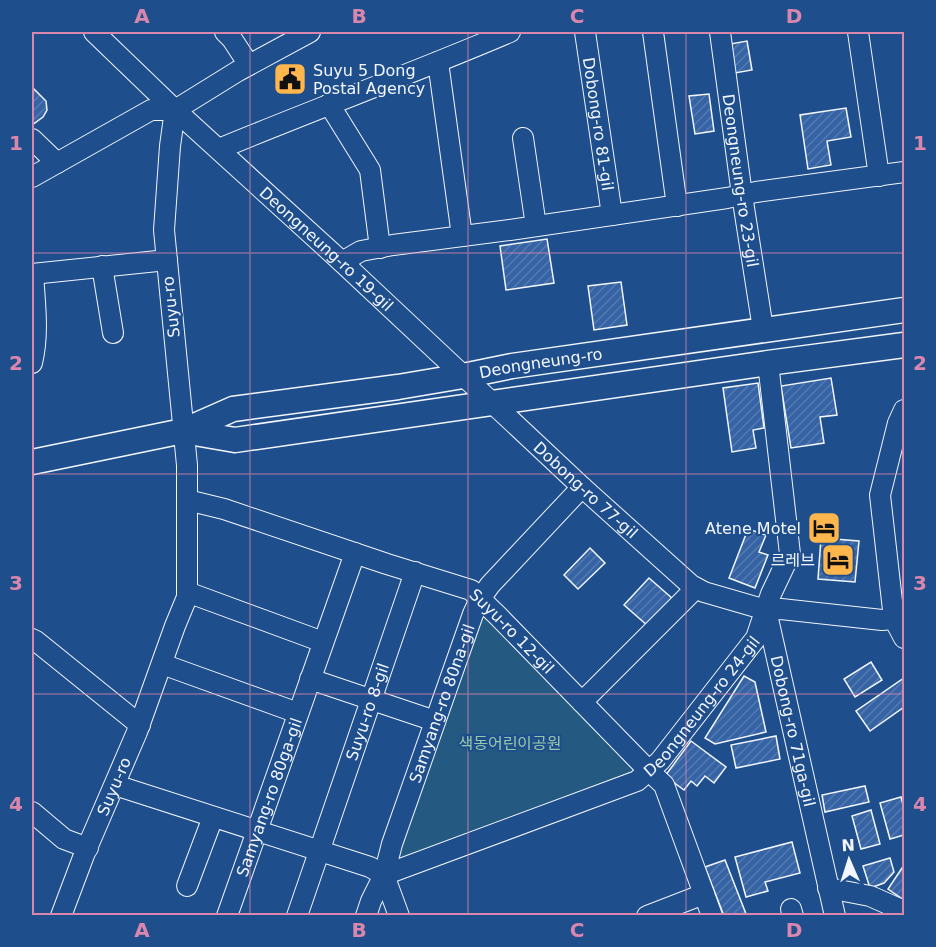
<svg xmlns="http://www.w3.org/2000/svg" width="936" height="947" viewBox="0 0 936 947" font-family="'DejaVu Sans','Noto Sans KR',sans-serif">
	<defs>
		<pattern id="building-hatch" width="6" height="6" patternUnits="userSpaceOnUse" patternTransform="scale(1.5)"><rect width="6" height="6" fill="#3563a3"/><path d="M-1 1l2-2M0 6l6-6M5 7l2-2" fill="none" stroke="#537ab1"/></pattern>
	</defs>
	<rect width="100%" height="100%" fill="#1f4e8c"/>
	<path fill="#245a82" stroke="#a8bbd7" stroke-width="1.5" d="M482,611L635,771L395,862Z"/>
	<path fill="url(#building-hatch)" stroke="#f2f6ff" stroke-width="1.5" d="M747,41L752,70L735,73L730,44Z
		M32,87L46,101L47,110L43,117L32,125Z
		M709,94L714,131L695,134L689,96Z
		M846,108L851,137L827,141L831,165L808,169L800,115Z
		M547,239L554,283L506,290L500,246Z
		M621,282L627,325L594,330L588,286Z
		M831,378L837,415L820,417L824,443L791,448L781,386Z
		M758,383L764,428L753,430L756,448L732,452L723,388Z
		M748,529L766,535L759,552L768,555L755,588L729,578Z
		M821,538L859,541L855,582L818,579Z
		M590,548L605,563L578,589L564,575Z
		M649,578L673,599L648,626L624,605Z
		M871,662L882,680L855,697L844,679Z
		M744,676L755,682L766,732L715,744L705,738Z
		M904,678V707L870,731L856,711Z
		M776,736L780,759L736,768L731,745Z
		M691,741L726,767L714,783L705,776L697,786L691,781L684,790L665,776Z
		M865,786L869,802L825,812L822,795Z
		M901,797L903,805L904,835L890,839L880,803Z
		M871,810L880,844L861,849L852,816Z
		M792,842L800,873L765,882L768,891L746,897L735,857Z
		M890,858L894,872L884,883L870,888L863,866Z
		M725,860L746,914L742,916H724L705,867Z
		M904,865V900L888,889Z"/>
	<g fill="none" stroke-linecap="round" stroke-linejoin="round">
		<g stroke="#f2f6ff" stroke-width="22">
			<g id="minor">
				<path id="s1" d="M94,32L175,110L342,262L582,487L691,585L704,592L766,610L781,609L882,620L904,618"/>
				<path d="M225,32L232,39L249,65"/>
				<path id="s2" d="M585,32L612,215"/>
				<path d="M653,32L677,206"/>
				<path id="s3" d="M720,32L742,195L763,329"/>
				<path d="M858,32L879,176"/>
				<path d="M438,62L462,236"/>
				<path d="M329,104L370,170L380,248"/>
				<path d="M175,110L238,71L310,32"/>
				<path d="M523,138L536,226"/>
				<path d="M32,139L57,163"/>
				<path d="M219,149C315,109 414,73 510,32"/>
				<path d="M32,177L151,110H175"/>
				<path d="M342,262L361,251L393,245L510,230L727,198L756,192L904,172"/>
				<path d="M102,266L113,333"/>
				<path d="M32,274L167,260"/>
				<path d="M32,363C39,334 35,304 33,274"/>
				<path d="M904,410L898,423L880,495L894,619L904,638"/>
				<path id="s4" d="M187,500L224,509L387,564L471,590L498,616L649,771L664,785L712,916"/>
				<path d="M187,592L323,642"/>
				<path id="s5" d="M766,610L835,916"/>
				<path d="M32,639L36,641L140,725"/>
				<path d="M162,664L298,713"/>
				<path d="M310,679L435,721"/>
				<path d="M582,702L696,588"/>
				<path d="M115,785L370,867L384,875"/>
				<path d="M32,812L64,839L88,848"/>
				<path id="s6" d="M384,875L637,781L660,761L756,638L771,594L790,554L768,363"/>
				<path d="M384,875L399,916"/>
				<path d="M187,886L213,817"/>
				<path d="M828,888L870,896L904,911"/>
				<path d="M791,909L793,916"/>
				<path id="s7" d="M61,916L84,855L137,732L175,626L187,597V465L164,230L170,146L175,110"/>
				<path id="s8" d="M227,916L355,553"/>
				<path id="s9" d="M297,916L415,572"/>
				<path id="s10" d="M366,916L371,901L384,875L392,844L473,614L480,599L490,585L582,487"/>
				<path d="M647,916L704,894"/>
			</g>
		</g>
		<g stroke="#f2f6ff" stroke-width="27">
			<g id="major">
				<path d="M183,431L235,440L768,363L904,345"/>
				<path id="s11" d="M32,462L183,431L233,409L398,387L463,376L512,366L904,310"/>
			</g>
		</g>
		<use href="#minor" stroke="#1f4e8c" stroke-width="20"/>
		<use href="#major" stroke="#1f4e8c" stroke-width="24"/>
	</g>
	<path fill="none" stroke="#da87ad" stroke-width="1.5" stroke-opacity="0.55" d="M250,32V916M468,32V916M686,32V916M32,253H904M32,474H904M32,694H904"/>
	<defs>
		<g id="civic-square" transform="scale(1.725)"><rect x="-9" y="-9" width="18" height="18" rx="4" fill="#ffb74d" stroke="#1f4e8c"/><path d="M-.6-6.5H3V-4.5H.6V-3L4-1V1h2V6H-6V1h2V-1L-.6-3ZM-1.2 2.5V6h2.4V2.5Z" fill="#111"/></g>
		<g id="hotel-square" transform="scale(1.725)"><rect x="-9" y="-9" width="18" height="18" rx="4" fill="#ffb74d" stroke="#1f4e8c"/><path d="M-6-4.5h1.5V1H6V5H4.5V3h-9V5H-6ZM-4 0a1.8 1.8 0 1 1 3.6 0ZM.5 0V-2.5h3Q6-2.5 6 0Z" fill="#111"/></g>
	</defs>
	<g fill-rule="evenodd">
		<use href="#civic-square" x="290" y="79"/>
		<use href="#hotel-square" x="824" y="528"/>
		<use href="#hotel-square" x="838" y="560"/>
	</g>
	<g text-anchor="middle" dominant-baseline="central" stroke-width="4.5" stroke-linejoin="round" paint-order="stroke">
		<g font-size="16" fill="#f2f6ff" stroke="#1f4e8c" text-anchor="end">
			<text x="313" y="70" text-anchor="start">Suyu 5 Dong<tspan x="313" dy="18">Postal Agency</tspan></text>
			<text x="801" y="528">Atene Motel</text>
			<text x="815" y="560">르레브</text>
		</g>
		<g font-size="16" fill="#f2f6ff" stroke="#1f4e8c">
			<text stroke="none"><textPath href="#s2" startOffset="93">Dobong-ro 81-gil</textPath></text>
			<text stroke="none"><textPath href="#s3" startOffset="150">Deongneung-ro 23-gil</textPath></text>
			<text stroke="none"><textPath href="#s1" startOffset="318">Deongneung-ro 19-gil</textPath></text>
			<text transform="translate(171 307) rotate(-96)">Suyu-ro</text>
			<text stroke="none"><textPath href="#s11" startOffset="520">Deongneung-ro</textPath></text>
			<text stroke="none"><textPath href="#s1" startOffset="672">Dobong-ro 77-gil</textPath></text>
			<text stroke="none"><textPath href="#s4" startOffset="356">Suyu-ro 12-gil</textPath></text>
			<text stroke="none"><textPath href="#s10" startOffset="226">Samyang-ro 80na-gil</textPath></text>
			<text stroke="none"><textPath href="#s6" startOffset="369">Deongneung-ro 24-gil</textPath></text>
			<text stroke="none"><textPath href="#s9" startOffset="216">Suyu-ro 8-gil</textPath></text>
			<text stroke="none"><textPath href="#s5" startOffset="124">Dobong-ro 71ga-gil</textPath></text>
			<text stroke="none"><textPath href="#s7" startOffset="140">Suyu-ro</textPath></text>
			<text stroke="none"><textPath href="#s8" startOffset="126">Samyang-ro 80ga-gil</textPath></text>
		</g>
		<g font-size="16" fill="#97c8a6" stroke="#1f4e8c">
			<text x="510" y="743">색동어린이공원</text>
		</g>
	</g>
	<rect width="936" height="947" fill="none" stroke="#1f4e8c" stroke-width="66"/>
	<g transform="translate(849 860) rotate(357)" stroke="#1f4e8c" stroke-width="4.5" paint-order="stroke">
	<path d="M0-4.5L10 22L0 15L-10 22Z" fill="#f2f6ff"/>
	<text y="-9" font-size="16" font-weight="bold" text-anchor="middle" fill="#f2f6ff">N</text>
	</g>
	<rect x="33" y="33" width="870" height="881" fill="none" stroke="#da87ad" stroke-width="2"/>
	<g font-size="20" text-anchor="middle" font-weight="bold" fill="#da87ad">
		<text x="142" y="23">A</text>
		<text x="359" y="23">B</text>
		<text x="577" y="23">C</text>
		<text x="794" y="23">D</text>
		<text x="16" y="150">1</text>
		<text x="920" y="150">1</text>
		<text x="16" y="370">2</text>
		<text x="920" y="370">2</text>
		<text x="16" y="590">3</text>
		<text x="920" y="590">3</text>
		<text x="16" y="811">4</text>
		<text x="920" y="811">4</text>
		<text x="142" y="937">A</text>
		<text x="359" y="937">B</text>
		<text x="577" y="937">C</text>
		<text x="794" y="937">D</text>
	</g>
</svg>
